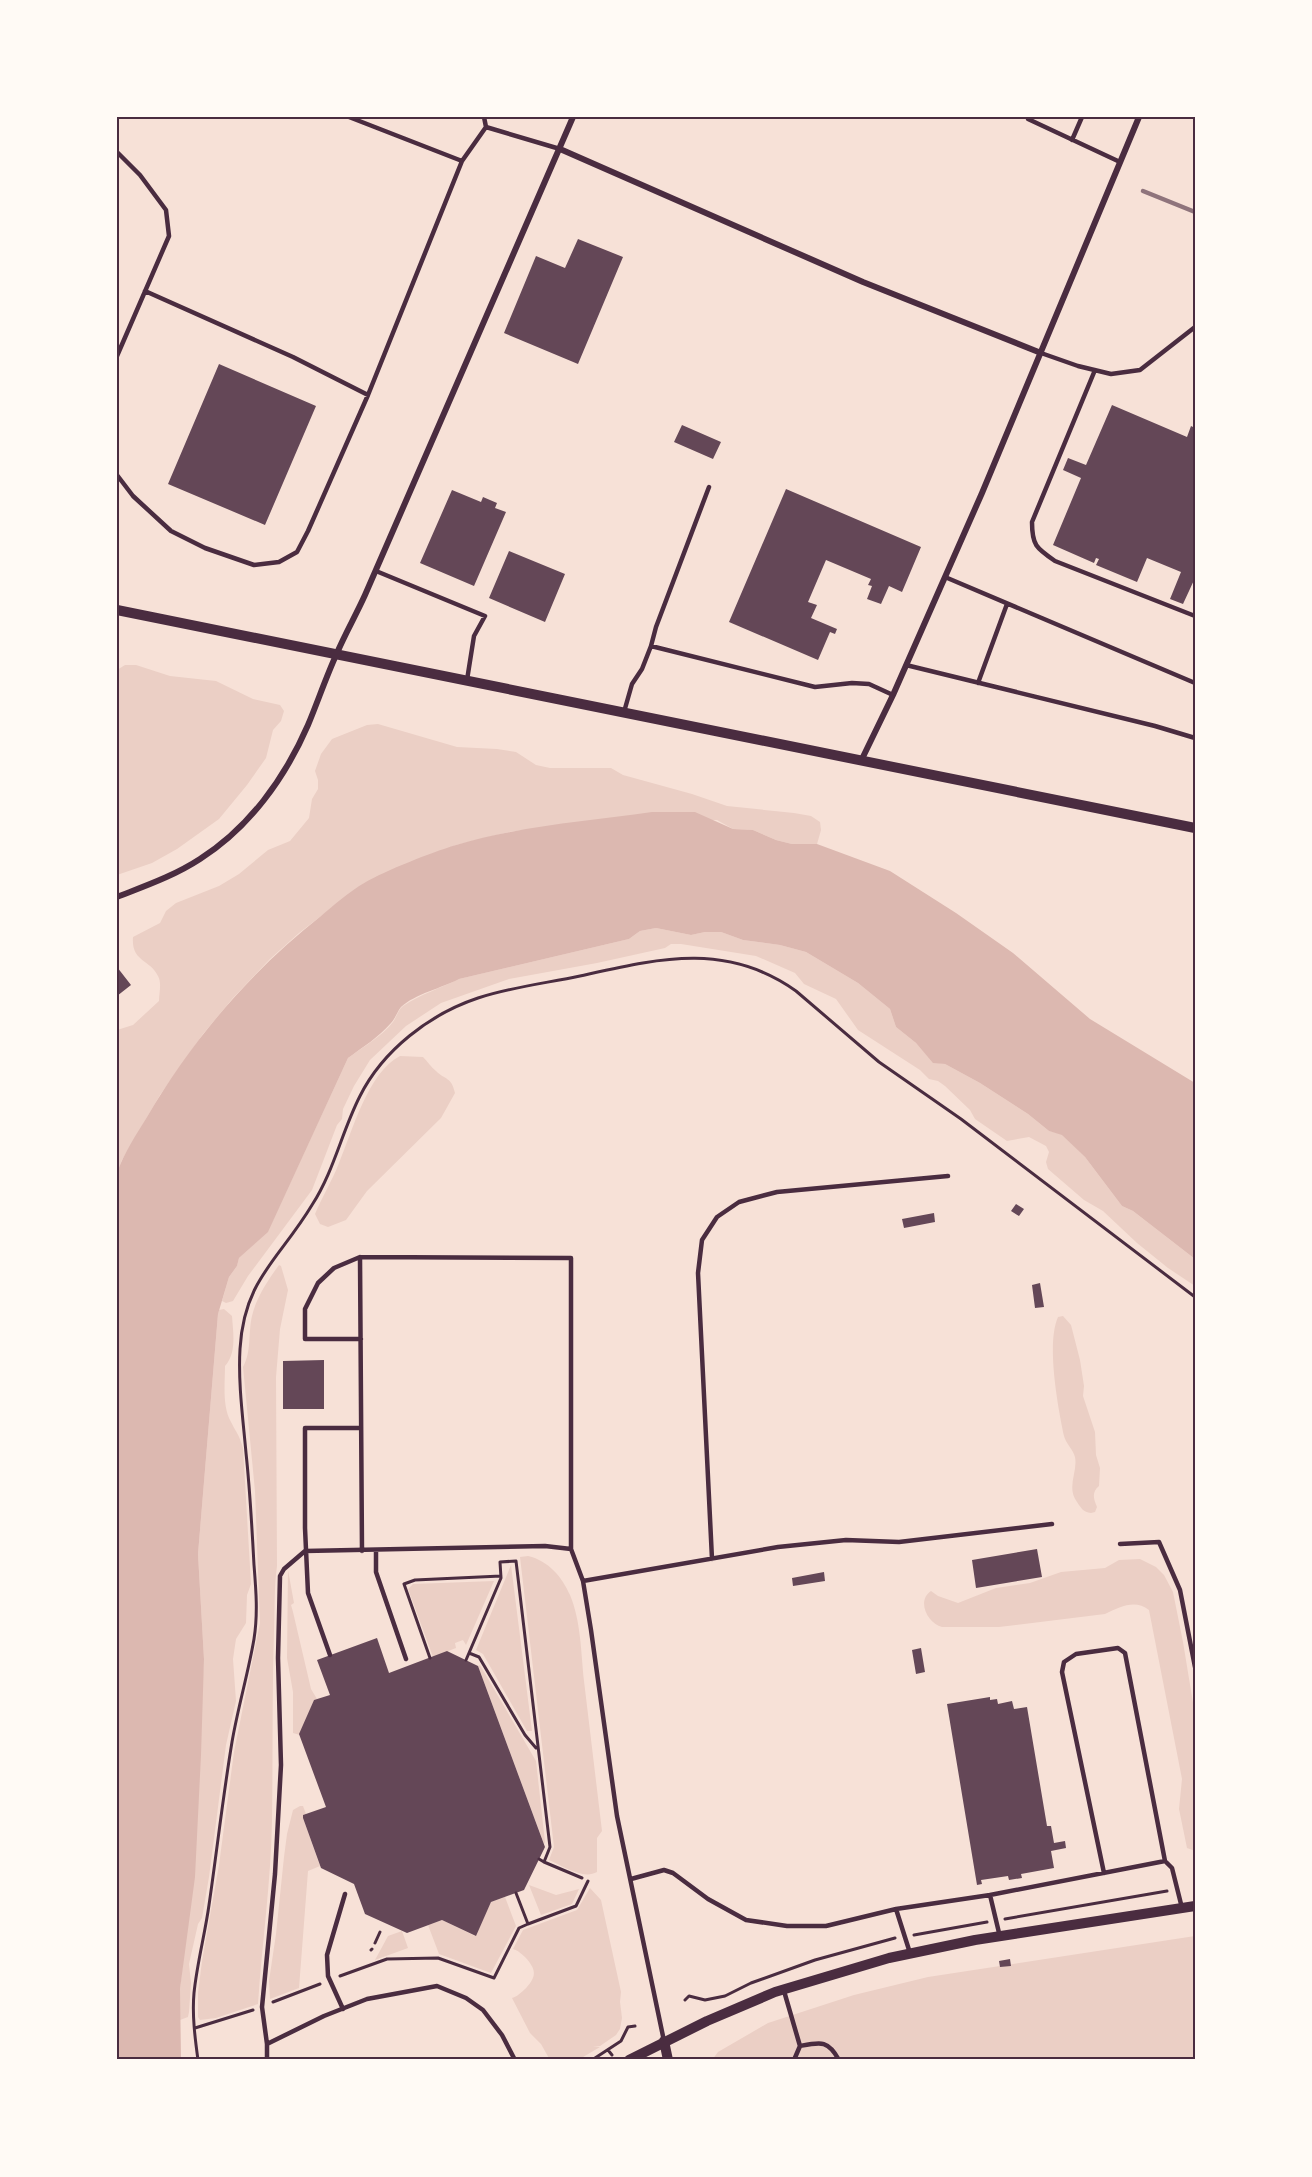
<svg xmlns="http://www.w3.org/2000/svg" width="1312" height="2177" viewBox="0 0 1312 2177" font-family="Commissioner,sans-serif">
	<rect width="100%" height="100%" fill="#f7e1d7"/>
	<path fill="#ebcfc5" d="M125,665H136L170,676L216,681L253,699L280,705L284,711L281,721L273,730L266,758L247,785L219,819L177,849L152,863L117,875V670Z
		M378,724L457,747L497,749L516,752L536,765L550,768H611L623,775L692,794L727,806L794,813L811,816L820,822L821,830L817,844H792L776,840L753,830L733,829L717,820H598L509,832L456,845L364,883L299,933L270,959L233,998L203,1034L160,1095L122,1160L117,1173V1030L133,1025L159,1001C159,993 162,983 158,976C150,959 131,962 133,937L160,923L166,911L176,903L219,886L239,874L268,850L290,841L309,818L312,799L318,789V780L315,771L321,754L332,739L367,725Z
		M656,928L691,935L705,932H721L743,940L780,945L806,952L858,983L890,1009L896,1027L916,1043L933,1062L945,1064L980,1083L1028,1114L1049,1131L1062,1134L1085,1157L1122,1206L1133,1211L1195,1259V1286L1168,1268L1137,1243L1103,1211L1084,1200L1048,1169L1046,1162L1049,1152L1046,1146L1029,1137L1007,1141L975,1119L970,1110L945,1086L938,1081L929,1079L920,1070L858,1030L836,999L804,984L795,973L756,956L681,944H671L665,948L597,963L509,979L441,1003L406,1026L370,1060L354,1086L343,1109L342,1119L337,1125L312,1190L248,1276L233,1301L226,1303L222,1301L229,1277L237,1266L239,1258L268,1231L348,1058C363,1047 381,1037 393,1022C397,1016 398,1010 403,1006C421,994 441,988 459,979L629,939L640,931Z
		M400,1056L423,1057C427,1061 431,1067 436,1071C446,1081 451,1076 455,1093L441,1118L367,1191L346,1220L328,1227L320,1224L315,1214C322,1197 332,1181 339,1163C352,1132 368,1072 400,1056Z
		M279,1265L281,1266L288,1290L280,1329L276,1377L277,1566C274,1587 275,1608 274,1630C272,1694 273,1757 272,1821C271,1882 262,1943 258,2004L216,2018L200,2020L198,2017V1993L202,1961L219,1865L234,1752L260,1623L255,1491L243,1367C252,1351 248,1332 252,1316C256,1298 268,1280 279,1265Z
		M224,1309L232,1316C233,1332 237,1353 225,1366C225,1383 222,1406 231,1422C237,1434 239,1434 243,1448L251,1584L247,1595L246,1623L236,1639L233,1659L236,1701L226,1745L209,1877L202,1918L198,1924L189,1964L191,1983L189,2012L188,2017L180,2020V1989L185,1944L204,1659L198,1554L218,1314L219,1310Z
		M1063,1316L1071,1325L1080,1360L1084,1386L1083,1396L1095,1432L1096,1455L1100,1468L1099,1486C1092,1492 1093,1498 1097,1507L1095,1512L1091,1513C1083,1512 1081,1508 1077,1502C1066,1487 1078,1472 1075,1457C1073,1449 1066,1444 1064,1436C1058,1407 1046,1344 1058,1317Z
		M528,1556C549,1561 562,1577 570,1595C581,1621 581,1653 584,1681C590,1731 596,1781 602,1831L597,1838V1872C583,1880 563,1866 549,1860L554,1847L520,1557Z
		M1140,1559L1156,1567L1164,1575L1173,1592L1183,1642L1195,1715V1851L1187,1848L1179,1809L1182,1779L1149,1610C1135,1599 1120,1607 1105,1614L999,1627H942C928,1624 916,1601 931,1591L938,1596L958,1603L996,1588L1030,1583L1061,1572L1105,1568L1119,1560Z
		M511,1565L532,1731H527L483,1654L476,1650Z
		M288,1570L294,1603L291,1605L293,1612L311,1689L317,1699L314,1700L300,1735L293,1733V1692L287,1658Z
		M494,1581L466,1645L463,1640L455,1643L456,1648L433,1657L408,1589L413,1584Z
		M480,1665L536,1761L545,1842L544,1844L478,1666Z
		M300,1806H303L306,1814L303,1815V1818L320,1866L308,1871L299,1988L270,1999L269,1981L276,1934L284,1857L287,1834L293,1810Z
		M529,1885L556,1895L579,1889L572,1904L541,1915Z
		M590,1888L601,1900L621,1992L620,2002L622,2018L620,2029L616,2035L600,2046L593,2047H600L578,2060H550L541,2044L530,2033L512,1998C518,1996 519,1994 524,1990C537,1977 537,1970 525,1957C520,1953 519,1951 513,1949L523,1930L577,1910Z
		M505,1897L516,1926L491,1973L439,1954L428,1925L442,1920L475,1936L491,1902Z
		M402,1931L408,1948L375,1960L388,1936Z
		M1195,1936V2060H712L718,2052L768,2023L854,1995L928,1977Z"/>
	<path fill="#dcb8b0" d="M652,812H695L733,829L753,830L776,840L792,844H817L890,871L956,913L1013,953L1090,1019L1195,1083V1259L1133,1211L1122,1206L1085,1157L1062,1135L1049,1131L1028,1114L980,1083L945,1064L933,1063L916,1043L896,1027L890,1009L858,983L806,952L780,945L743,940L721,932H705L691,935L656,928L640,931L629,939L459,979C442,988 415,994 401,1007C397,1012 395,1019 391,1023C379,1037 363,1047 348,1058L268,1232L239,1258L237,1266L229,1277L218,1314L198,1554L204,1659L201,1755L195,1877L180,1989L181,2060H117V1173C124,1153 136,1135 147,1117C192,1040 251,971 321,916C334,905 349,892 364,883C387,870 430,853 456,845C520,826 587,821 652,812Z"/>
	<path fill="#644757" d="M578,239L623,257L578,364L504,333L536,256L565,268Z
		M219,364L316,406L265,525L168,484Z
		M1112,405L1187,437L1191,426L1195,428V578L1183,604L1170,599L1181,572L1147,558L1137,582L1096,565L1099,559L1096,558L1094,563L1053,545L1081,478L1063,470L1068,458L1086,465Z
		M682,425L721,442L713,459L674,442Z
		M786,489L921,547L902,592L889,586L881,604L867,599L872,586L868,585L871,579L826,560L808,602L817,605L811,618L837,629L835,634L830,632L818,660L729,622Z
		M452,490L481,502L483,497L497,503L495,508L506,512L474,586L420,563Z
		M509,551L565,574L545,622L489,598Z
		M117,967L131,985L117,996Z
		M1016,1204L1024,1209L1019,1216L1011,1211Z
		M934,1213L935,1222L904,1228L902,1219Z
		M1040,1283L1044,1307L1035,1308L1032,1285Z
		M324,1360V1409H283V1361Z
		M1037,1549L1042,1577L976,1588L972,1560Z
		M824,1572L825,1581L793,1586L792,1578Z
		M377,1638L389,1673L447,1651L478,1666L545,1847L524,1890L491,1902L476,1936L442,1920L407,1933L365,1914L354,1884L321,1868L303,1818V1815L326,1807L299,1734L314,1700L330,1695L317,1660Z
		M921,1648L925,1672L916,1674L912,1650Z
		M990,1697V1700L997,1699L998,1704L1012,1701L1014,1709L1027,1707L1047,1826H1051L1054,1843L1065,1841L1066,1848L1051,1851L1054,1868L1021,1874L1022,1878L1009,1880L1008,1876L981,1880L982,1884L977,1885L947,1704Z
		M1010,1959L1011,1966L1000,1967L999,1961Z"/>
	<g fill="none" stroke-linecap="round" stroke-linejoin="round">
		<path stroke="#4a2c40" stroke-width="3" d="M469,1653L479,1657L525,1735L536,1748
			M430,1658L404,1584L415,1580L501,1576
			M466,1660L501,1578L500,1562L516,1561L550,1847L544,1862L539,1859
			M544,1862L582,1878
			M1005,1919L1167,1891
			M528,1924L576,1906L588,1881
			M914,1935L987,1922
			M375,1943L380,1932
			M371,1950L372,1949
			M340,1976L387,1959L438,1958L494,1978L519,1928L528,1924L516,1893
			M685,2000L689,1996L705,2000L725,1996L751,1983L815,1960L895,1938
			M273,2002L320,1984
			M195,2028L253,2010
			M608,2050L612,2055
			M198,2060C195,2038 192,2015 194,1993C197,1963 205,1934 209,1905C217,1850 223,1796 232,1742C238,1707 248,1674 254,1639C258,1614 256,1590 254,1565C252,1527 250,1490 246,1453C243,1419 238,1383 240,1349C244,1279 279,1260 312,1205C334,1171 342,1131 360,1096C383,1050 430,1014 478,998C511,987 547,983 580,976C657,959 726,941 796,991L879,1062L961,1119L1195,1297
			M592,2060L621,2041L628,2027L635,2026"/>
		<path stroke="#4a2c40" stroke-width="4.5" d="M349,117L462,161
			M1028,117V119L1120,162
			M486,127L560,149
			M1072,140L1082,117
			M117,152L140,175L166,210L169,236L117,356
			M145,291L293,357L368,395
			M1041,353L1078,366L1111,374L1140,370L1195,327
			M1095,370L1032,522C1032,545 1036,548 1055,561L1195,616
			M117,475L133,496L171,531L205,548L254,565L279,562L297,552L308,531L368,395L462,161L486,127L484,117
			M376,571L485,616L474,636L467,680
			M945,577L1195,683
			M651,646L656,627L709,487
			M906,665L1155,726L1195,738
			M978,683L1007,604
			M624,712L632,684L642,669L651,646L815,687L852,683L869,684L893,695
			M360,1257L362,1551
			M361,1339H305V1309L318,1283L334,1268L360,1257L571,1258V1549
			M1120,1544L1159,1542L1180,1590L1195,1667
			M376,1550V1572L406,1659
			M712,1559L698,1273L702,1240L717,1217L739,1202L777,1192L948,1176
			M583,1581L778,1547L846,1540L899,1542L1052,1524
			M330,1655L308,1593L305,1528V1428H361
			M1104,1873L1062,1672L1064,1662L1076,1654L1118,1648L1125,1653L1165,1861
			M631,1879L664,1870L673,1873L708,1899L746,1920L787,1926H826L896,1909L990,1895L1165,1861L1172,1868L1182,1908
			M990,1895L1000,1937
			M896,1909L910,1953
			M784,1991L800,2046L794,2060
			M343,2009L328,1976L327,1955L345,1894
			M267,2044L262,2007L275,1874L281,1765L278,1658L280,1576L284,1569L305,1551L545,1546L571,1549L583,1581L591,1630L617,1816L664,2041
			M800,2046C821,2042 828,2040 839,2060
			M267,2060V2044L324,2016L367,1999L437,1986L466,1998L483,2010L502,2035L515,2060"/>
		<path stroke="#4a2c40" stroke-width="6" d="M560,149L863,282L1041,353
			M861,761L893,695L982,493L1139,117
			M117,897C145,886 174,876 200,859C249,828 285,778 308,725C318,701 326,677 337,653C345,634 356,615 365,595L573,117"/>
		<path stroke="#4a2c40" stroke-width="10" d="M117,610L1195,828
			M664,2041L668,2060
			M629,2060L707,2021L775,1992L889,1958L975,1940L1195,1906"/>
		<path stroke="#8f747c" stroke-width="4.5" d="M1143,191L1195,212"/>
	</g>
	<rect width="1312" height="2177" fill="none" stroke="#fffaf5" stroke-width="237"/>
	<rect x="118" y="118" width="1076" height="1940" fill="none" stroke="#4a2c40" stroke-width="2"/>
</svg>
